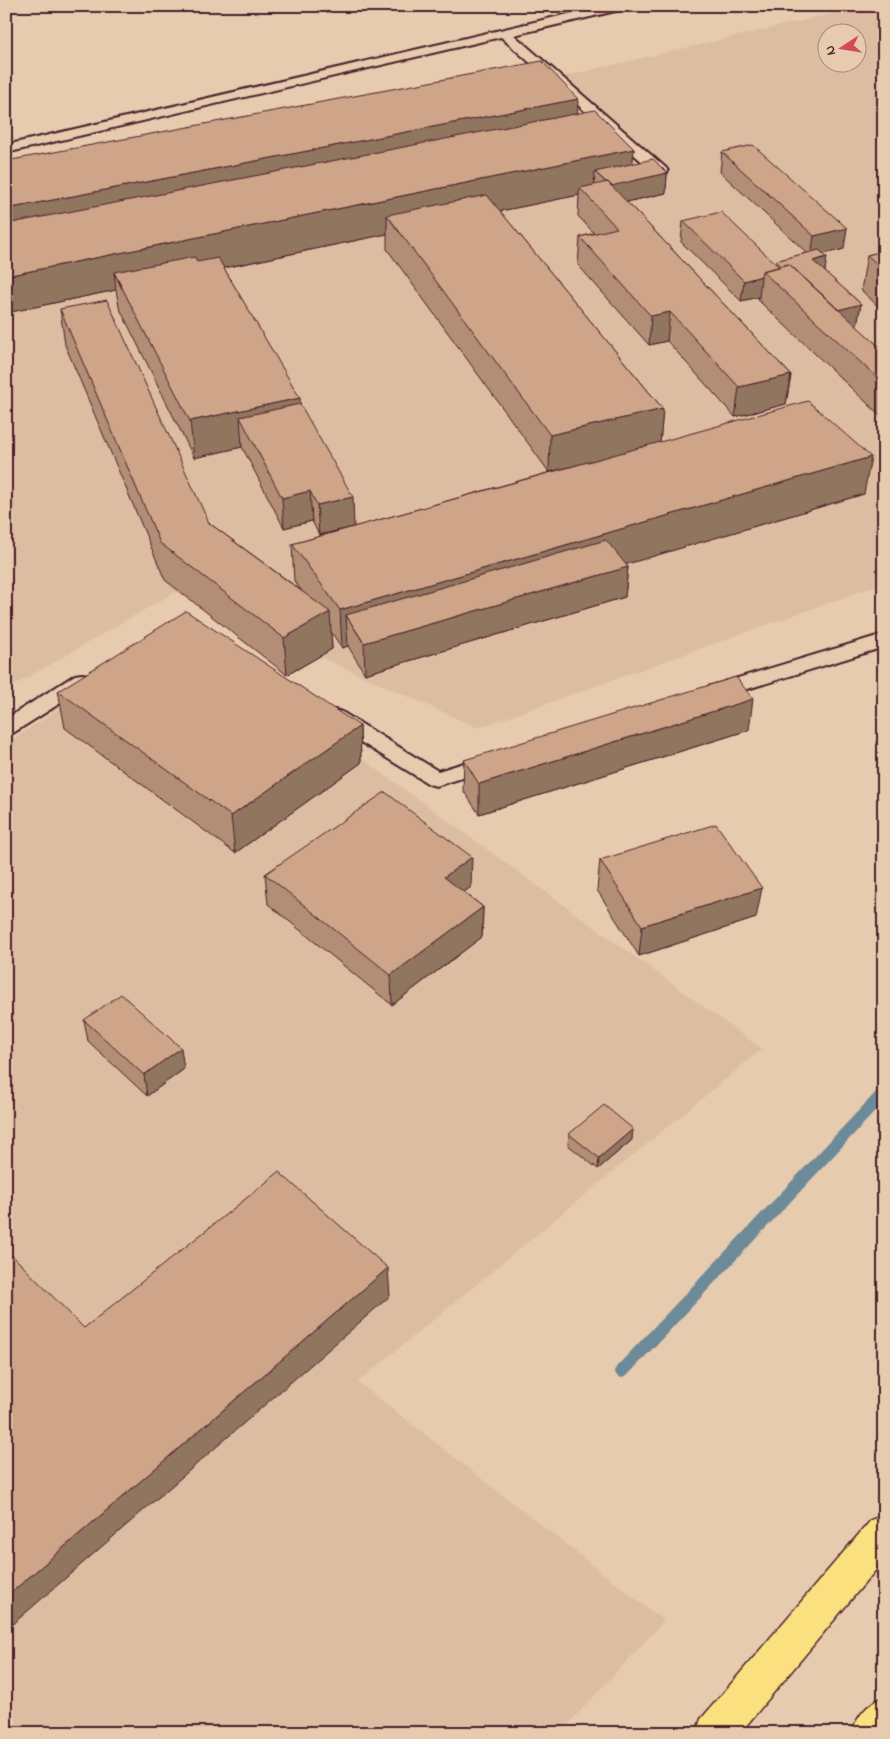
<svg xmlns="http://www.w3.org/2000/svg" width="890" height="1739" viewBox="0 0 890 1739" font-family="'Indie Flower',sans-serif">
	<rect width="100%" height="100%" fill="#e7cbae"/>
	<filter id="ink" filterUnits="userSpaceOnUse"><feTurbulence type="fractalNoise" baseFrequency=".02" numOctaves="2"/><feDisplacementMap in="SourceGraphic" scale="10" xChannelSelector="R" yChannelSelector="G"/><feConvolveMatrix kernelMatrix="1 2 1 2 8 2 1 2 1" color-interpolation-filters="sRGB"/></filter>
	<g filter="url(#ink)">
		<path fill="#ddbda1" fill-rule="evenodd" d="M865,6H884V583L478,728L175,592L6,690V175L565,76ZM828,32H858V62H828Z
			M181,627L762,1049L358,1382L664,1621L560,1733H6V744Z"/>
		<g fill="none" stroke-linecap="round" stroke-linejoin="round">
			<path fill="#6d8a99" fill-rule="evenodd" d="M884,1087V1102L627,1376L622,1378L617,1376L614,1371L617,1366L879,1089Z"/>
			<g stroke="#4a1f2b" stroke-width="4">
				<path id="service" d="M603,6H626L624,9L514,35L666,168L668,171L666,174H656L501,37L6,153V145Z
					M884,634V647L715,699L708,697L705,692L708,687Z
					M82,674L89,675L92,680L89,685L13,733L6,735V719L75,675Z
					M335,710L342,712L438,771L490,755L497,757L500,762L497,767L443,784L436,786L429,784L328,722L325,717L328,712Z"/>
			</g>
			<g stroke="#4a1f2b" stroke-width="3">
				<path id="trunk" d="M884,1515V1560L740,1733H696L701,1719L871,1520Z
					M884,1697V1733H851C858,1716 866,1704 884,1697Z"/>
			</g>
			<use href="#service" fill="#e7cbae" fill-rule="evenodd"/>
			<use href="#trunk" fill="#fbe080" fill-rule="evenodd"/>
		</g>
		<path fill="#b18e75" stroke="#4a1f2b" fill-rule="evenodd" d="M578,113L634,149L632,164L667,173L666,193L627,202L791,375L786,404L735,417L667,341L649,345L578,265L580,237L594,233L578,216L579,195L500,211L663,409L660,442L864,494L626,564L628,567L625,597L365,674L348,646L342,648L331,632L332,649L287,675L165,580L65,345L60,309L209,523L302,591L294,581L292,544L349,528L319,535L312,521L284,528L242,447L194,458L119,307L116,290L6,313V161ZM387,234V249L549,472L572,466L354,527L300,404L224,268Z
			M722,152L844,249L823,254L825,272L861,304L857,325H855L884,351V419L758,300L759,297L741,301L681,242L683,221L775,263V261L807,253L720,172Z
			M884,251V312L861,290L867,255Z
			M58,691L360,726L361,763L235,853L65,728Z
			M749,730L479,814L463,790L464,760Z
			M600,860L756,918L639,956L597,890Z
			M265,874L471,887L464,892L483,907L482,937L392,1005L268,904Z
			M84,1020L184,1069L147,1096L88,1041Z
			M569,1134L632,1140L598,1169L568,1145Z"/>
		<path fill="#90745f" stroke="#4a1f2b" d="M578,99L577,132L6,245V209Z
			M634,149L631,181L667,173L666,193L608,206L610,186L595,172L594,192L580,188L579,195L399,232L387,215V234L122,289L114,272L116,290L6,313V276Z
			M847,228L844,249L811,257L814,236Z
			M827,257L824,278L813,261Z
			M761,276L759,297L741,301L744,281Z
			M861,304L857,325L828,332L830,312Z
			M670,312L667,341L649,345L651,316Z
			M791,375L786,404L735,417L739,387Z
			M300,398L302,434L240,417L242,447L194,458L190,421Z
			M663,409L660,445L549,472L550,435Z
			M871,457L864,494L363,642L346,615L348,646L342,648L340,610Z
			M310,491L312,521L284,528L282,498Z
			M353,497L354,527L319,535L317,505Z
			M628,567L625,597L365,674L364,643Z
			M330,612L332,649L287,675L284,638Z
			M753,699L749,730L479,814V784Z
			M360,726L361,763L235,853L231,816Z
			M472,857L471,887L444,907V877Z
			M762,888L756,918L639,956L642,926Z
			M483,907L482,937L392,1005L391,975Z
			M181,1048L184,1069L147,1096L144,1075Z
			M633,1129L632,1140L598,1169L599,1158Z
			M388,1268L390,1296L6,1630V1597Z"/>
		<path fill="#cea588" stroke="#4a1f2b" d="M542,61L578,99L6,209V161Z
			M595,110L634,149L6,276V224Z
			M753,145L847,228L814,236L722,152Z
			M653,159L667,173L611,186L608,182H606L595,172Z
			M608,182L791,375L739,387L670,312L651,316L580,237L617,228L580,188Z
			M487,195L663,409L550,435L387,215Z
			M721,212L779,267L762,271L761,276L744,281L683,221Z
			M819,250L827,257L813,261L861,304L838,310L789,264L781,266L775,261Z
			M884,251V270L867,255Z
			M195,257L197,262L218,258L300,398L190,421L114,272Z
			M789,264L884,351V384L762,271Z
			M107,300L209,523L330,612L284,638L160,543L60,309Z
			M808,401L871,457L340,610L292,544Z
			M300,404L353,497L317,505L310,491L282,498L240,417Z
			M606,540L628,567L364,643L346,615Z
			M186,611L360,726L231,816L58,691Z
			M736,677L753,699L479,784L464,760Z
			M385,792L472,857L444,877L483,907L391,975L265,874Z
			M716,824L762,888L642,926L600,860Z
			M121,994L181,1048L144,1075L84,1020Z
			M604,1105L633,1129L599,1158L569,1134Z
			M279,1172L388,1268L6,1597V1249L84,1328Z"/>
	</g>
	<rect width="890" height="1739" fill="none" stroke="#e7cbae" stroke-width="25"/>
	<rect x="12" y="12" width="865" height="1714" fill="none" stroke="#4a1f2b" stroke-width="2" filter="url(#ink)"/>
	<g transform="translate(842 48) rotate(258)"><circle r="24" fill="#e7cbae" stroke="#a8867a"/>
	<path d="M0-4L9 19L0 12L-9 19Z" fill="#d1495b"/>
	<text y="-8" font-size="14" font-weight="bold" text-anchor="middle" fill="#4a1f2b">N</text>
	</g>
</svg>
